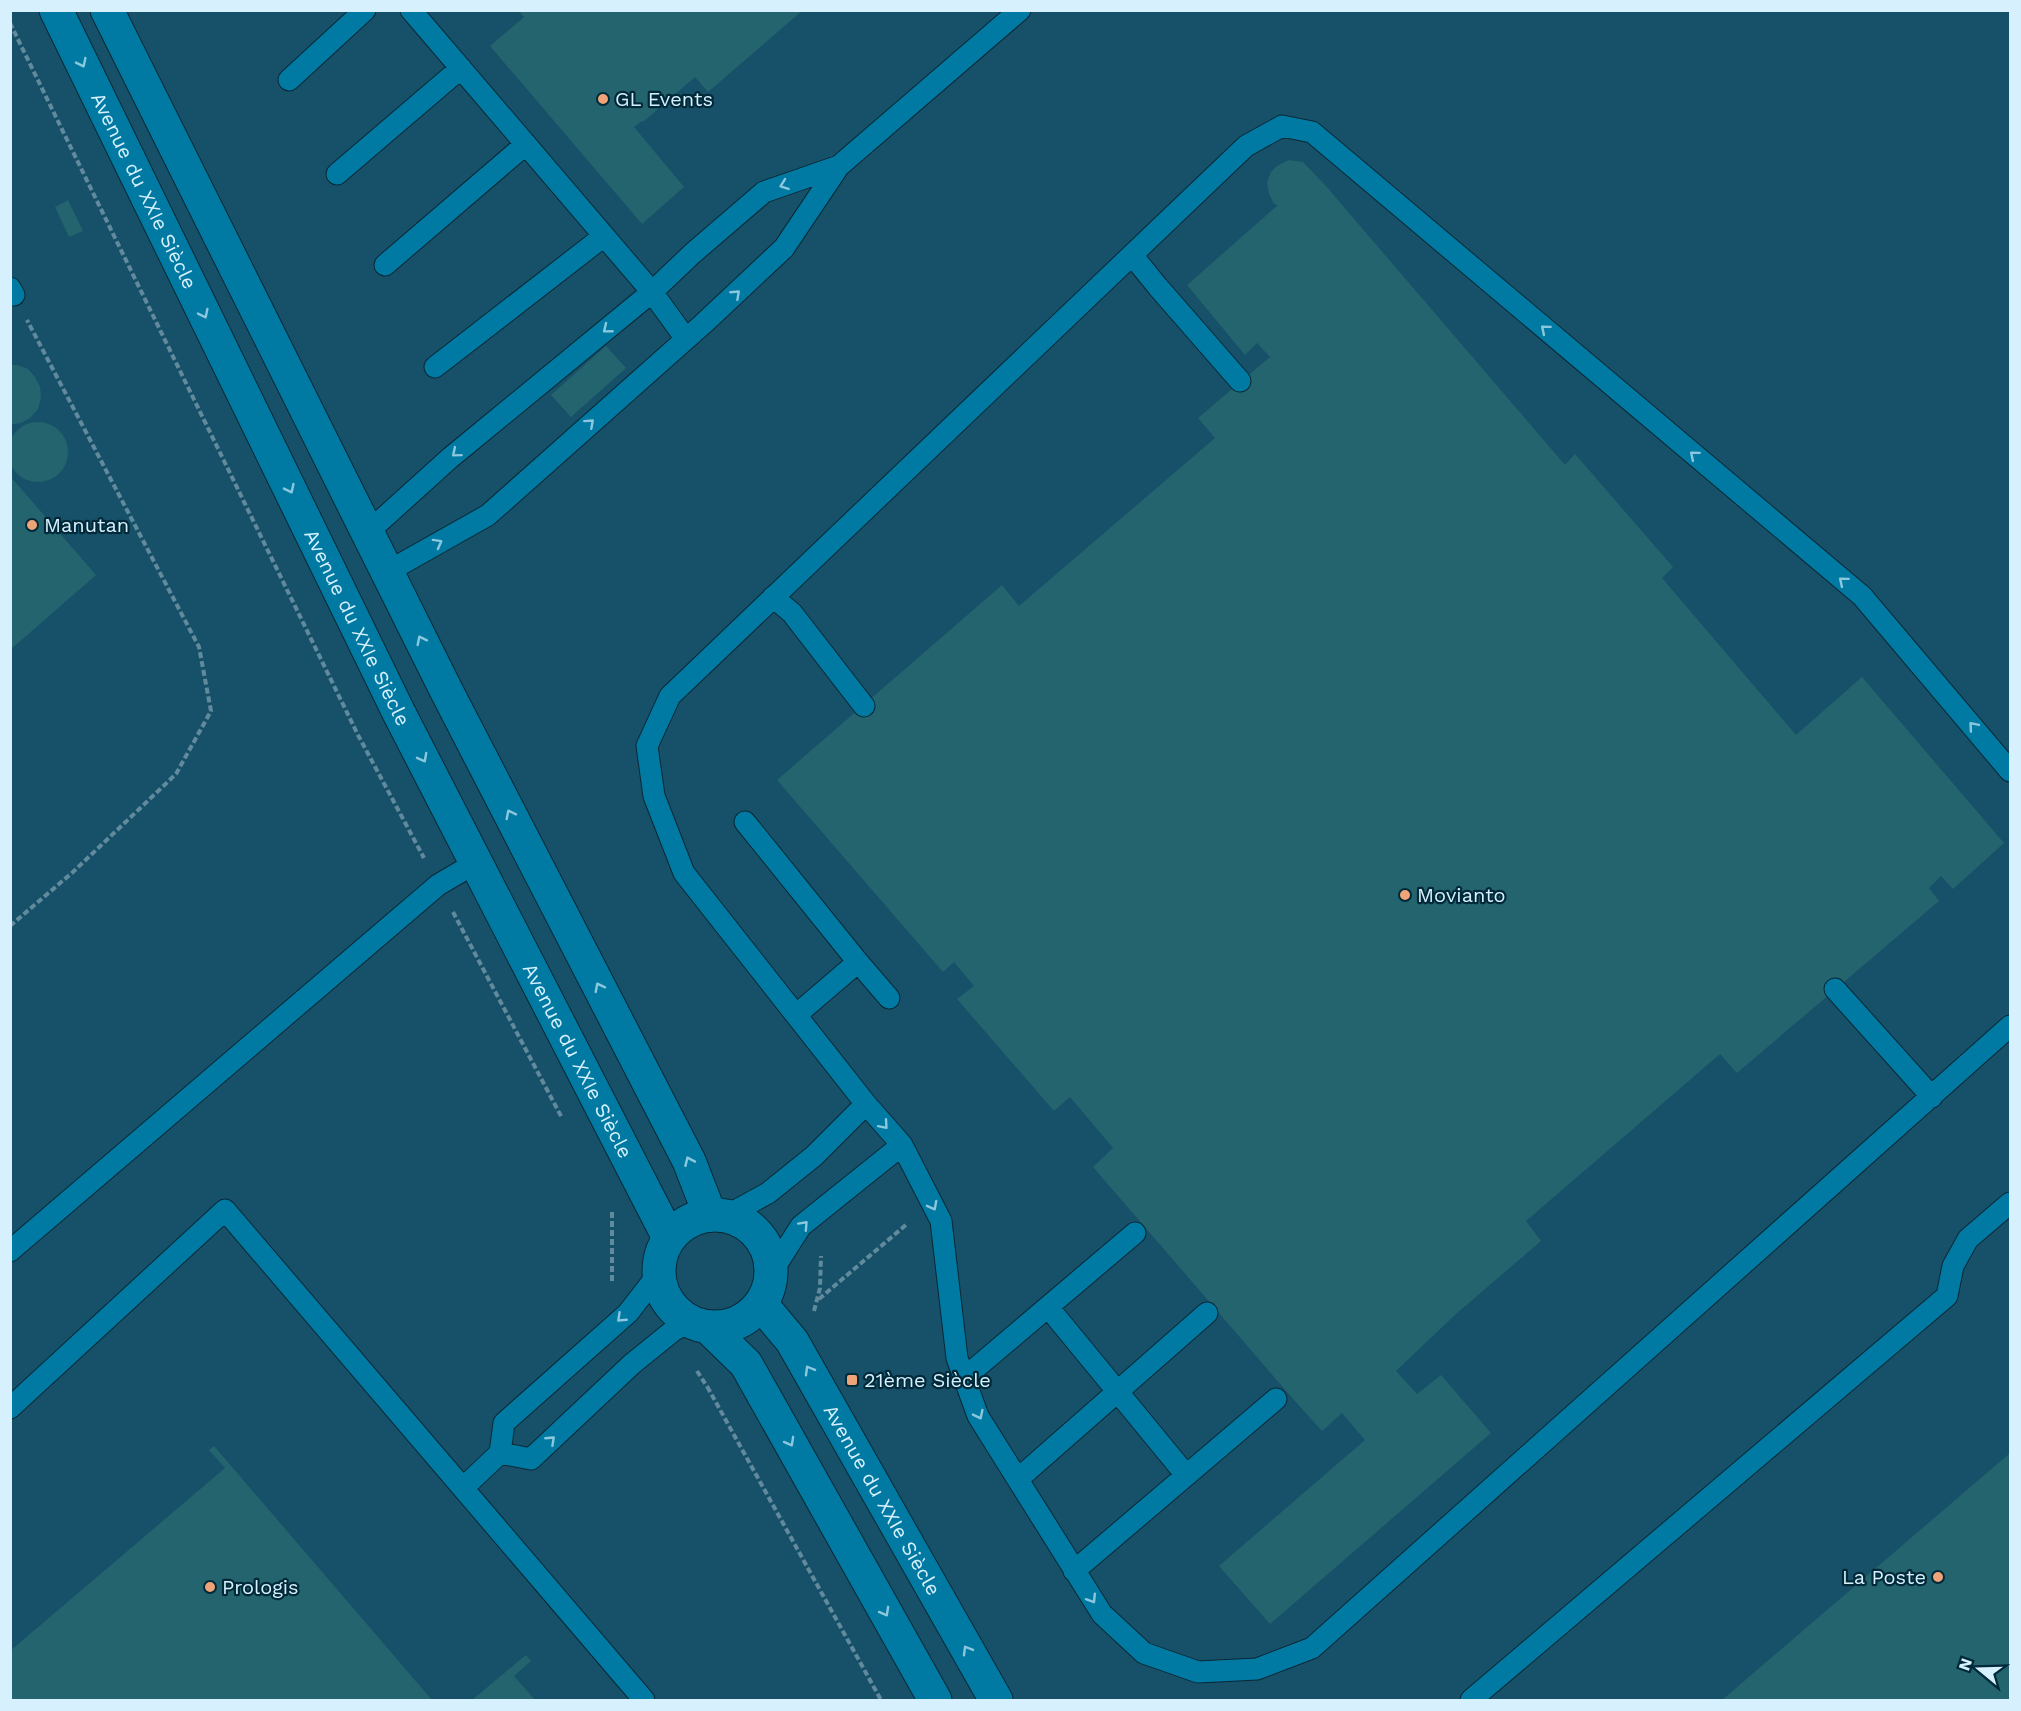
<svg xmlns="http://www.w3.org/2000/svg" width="2021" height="1711" viewBox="0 0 2021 1711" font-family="'Work Sans',sans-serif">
	<rect width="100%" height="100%" fill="#0e4459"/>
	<path fill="#175169" d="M11,11H2010V1700H11Z"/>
	<path fill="#23646e" d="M518,10H803L708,92L695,77L643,122L642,121L634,127L684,187L642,224L490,46L524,17Z
		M1289,160L1303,162L1325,185L1565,465L1575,454L1673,567L1662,578L1796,735L1862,677L2004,843L1953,889L1941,876L1929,888L1939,901L1737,1073L1720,1054L1526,1221L1541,1241L1456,1314L1396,1371L1417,1394L1441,1375L1491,1433L1270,1624L1219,1566L1365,1440L1342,1413L1322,1431L1294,1400L1093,1167L1113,1148L1070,1097L1054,1111L957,999L974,986L954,962L943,972L777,780L1002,585L1019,606L1215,438L1198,418L1270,357L1257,343L1245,355L1187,285L1278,205L1274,204L1269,194L1267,182L1271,172L1277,166Z
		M68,200L83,231L69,237L55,207Z
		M606,346L626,368L571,417L551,395Z
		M10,365H17L28,369L35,377L40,387L41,398L38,409L30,418L21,423L10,425Z
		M8 452a30 30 0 1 1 60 0a30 30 0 1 1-60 0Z
		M10,476L96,575L10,650Z
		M214,1446L432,1700H10V1651L225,1468L209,1450Z
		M2010,1453V1700H1722Z
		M526,1655L531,1661L514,1676L535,1700H472Z"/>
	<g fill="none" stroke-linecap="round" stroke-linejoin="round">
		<g stroke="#092835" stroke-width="23">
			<path id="service" d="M411,10L652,292L686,339
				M289,80L365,10
				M337,174L461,68
				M1132,255L1158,287L1240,381
				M385,265L526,144
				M10,288L14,295
				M435,367L604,236
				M367,533L450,458L652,292L693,253L764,192L839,166
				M387,572L488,515L703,324L784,248L839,166L1020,10
				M773,597L792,613L864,706
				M745,822L858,962L889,998
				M1835,989L1932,1097
				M796,1015L858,962
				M866,1104L902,1145
				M726,1216L768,1193L814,1156L866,1104L684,873L654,796L647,746L670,696L1246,146L1282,126L1312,132L1862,596L2010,771
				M10,1251L438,885L477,862
				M771,1273L801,1226L902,1145L941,1221L957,1358L978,1416L1102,1614L1144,1653L1198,1672L1257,1669L1312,1648L2010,1026
				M1048,1307L1186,1475
				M964,1378L1135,1233
				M10,1408L225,1210L644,1700
				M500,1453L531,1459L632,1364L674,1330L691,1322
				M1018,1479L1207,1313
				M463,1488L500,1453L504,1423L628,1313L659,1273
				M1074,1571L1276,1399
				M1471,1700L1947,1296L1953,1266L1968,1239L2010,1203"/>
		</g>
		<g stroke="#092835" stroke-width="35">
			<g id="minor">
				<path id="s1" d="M56,10L399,713L669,1238"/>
				<path d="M107,10L446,690L689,1161L710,1215"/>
				<circle cx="715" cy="1271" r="56"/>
				<path id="s2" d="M761,1304L792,1341L996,1700"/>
				<path d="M708,1327L746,1364L935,1700"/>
			</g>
		</g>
		<path stroke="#618b9d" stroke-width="4" stroke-dasharray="6 3" stroke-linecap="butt" d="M10,23L358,735L424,858
			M453,912L562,1118
			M10,926L73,872L176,774L211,711L199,647L27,320
			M612,1212V1282
			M819,1299L907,1224
			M814,1311L820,1288L821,1256
			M697,1371L708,1388
			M709,1387L708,1388L881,1700"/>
		<use href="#service" stroke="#007aa2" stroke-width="21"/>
		<use href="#minor" stroke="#007aa2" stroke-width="33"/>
	</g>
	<defs><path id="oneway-chevron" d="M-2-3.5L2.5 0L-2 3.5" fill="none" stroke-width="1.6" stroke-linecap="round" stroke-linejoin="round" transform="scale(1.5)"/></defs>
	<g stroke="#8bc7dd">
		<use href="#oneway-chevron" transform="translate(82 63) rotate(64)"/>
		<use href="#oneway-chevron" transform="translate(784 185) rotate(160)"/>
		<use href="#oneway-chevron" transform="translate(736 294) rotate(-43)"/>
		<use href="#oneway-chevron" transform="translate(204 314) rotate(64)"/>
		<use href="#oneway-chevron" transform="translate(607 329) rotate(141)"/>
		<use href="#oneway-chevron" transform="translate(1545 329) rotate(-140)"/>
		<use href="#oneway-chevron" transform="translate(590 423) rotate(-42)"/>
		<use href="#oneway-chevron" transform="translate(456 453) rotate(140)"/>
		<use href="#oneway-chevron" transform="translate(1694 455) rotate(-140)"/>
		<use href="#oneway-chevron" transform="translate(290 489) rotate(64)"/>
		<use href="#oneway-chevron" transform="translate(438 543) rotate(-29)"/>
		<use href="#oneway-chevron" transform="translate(1843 581) rotate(-140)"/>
		<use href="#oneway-chevron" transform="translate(421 640) rotate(-117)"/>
		<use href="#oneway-chevron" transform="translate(1973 726) rotate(-130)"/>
		<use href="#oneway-chevron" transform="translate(423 758) rotate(62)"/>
		<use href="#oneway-chevron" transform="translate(510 814) rotate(-117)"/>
		<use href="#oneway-chevron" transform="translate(599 987) rotate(-117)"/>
		<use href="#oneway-chevron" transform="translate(884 1125) rotate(49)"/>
		<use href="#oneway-chevron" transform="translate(689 1161) rotate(-114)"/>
		<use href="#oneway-chevron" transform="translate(933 1206) rotate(62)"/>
		<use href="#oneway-chevron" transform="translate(804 1225) rotate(-47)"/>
		<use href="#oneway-chevron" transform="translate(621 1318) rotate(137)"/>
		<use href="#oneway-chevron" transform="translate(809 1370) rotate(-120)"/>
		<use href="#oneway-chevron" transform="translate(979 1415) rotate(64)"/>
		<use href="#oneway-chevron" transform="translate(551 1440) rotate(-43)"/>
		<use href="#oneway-chevron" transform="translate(790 1442) rotate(61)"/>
		<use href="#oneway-chevron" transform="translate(1092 1599) rotate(58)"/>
		<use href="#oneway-chevron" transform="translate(885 1612) rotate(61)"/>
		<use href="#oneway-chevron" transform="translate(967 1650) rotate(-120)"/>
	</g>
	<g fill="#efa378" stroke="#002939" stroke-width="2">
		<circle cx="603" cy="99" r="6"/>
		<circle cx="32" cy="525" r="6"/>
		<circle cx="1405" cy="895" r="6"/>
		<rect x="846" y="1374" width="12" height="12" rx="3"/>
		<circle cx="1938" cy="1577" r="6"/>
		<circle cx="210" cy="1587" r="6"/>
	</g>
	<g text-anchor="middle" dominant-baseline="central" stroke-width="4.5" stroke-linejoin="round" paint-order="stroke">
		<g font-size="20" fill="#d6f0fd" stroke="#002939" text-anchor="start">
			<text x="615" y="99">GL Events</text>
			<text x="44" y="525">Manutan</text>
			<text x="1417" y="895">Movianto</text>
			<text x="864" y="1380">21ème Siècle</text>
			<text x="1926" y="1577" text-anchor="end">La Poste</text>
			<text x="222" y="1587">Prologis</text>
		</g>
		<g font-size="20" fill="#d6f0fd" stroke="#002939">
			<text stroke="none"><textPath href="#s1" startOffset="201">Avenue du XXIe Siècle</textPath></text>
			<text stroke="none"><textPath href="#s1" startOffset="687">Avenue du XXIe Siècle</textPath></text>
			<text stroke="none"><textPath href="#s1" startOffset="1173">Avenue du XXIe Siècle</textPath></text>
			<text stroke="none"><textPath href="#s2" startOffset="231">Avenue du XXIe Siècle</textPath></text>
		</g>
	</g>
	<rect width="2021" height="1711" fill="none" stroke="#d6f0fd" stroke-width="24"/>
	<g transform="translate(1979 1669) rotate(289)" stroke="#002939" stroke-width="4.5" paint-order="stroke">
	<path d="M0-4.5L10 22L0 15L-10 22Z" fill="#d6f0fd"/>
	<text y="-9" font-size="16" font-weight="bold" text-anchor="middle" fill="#d6f0fd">N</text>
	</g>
</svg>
